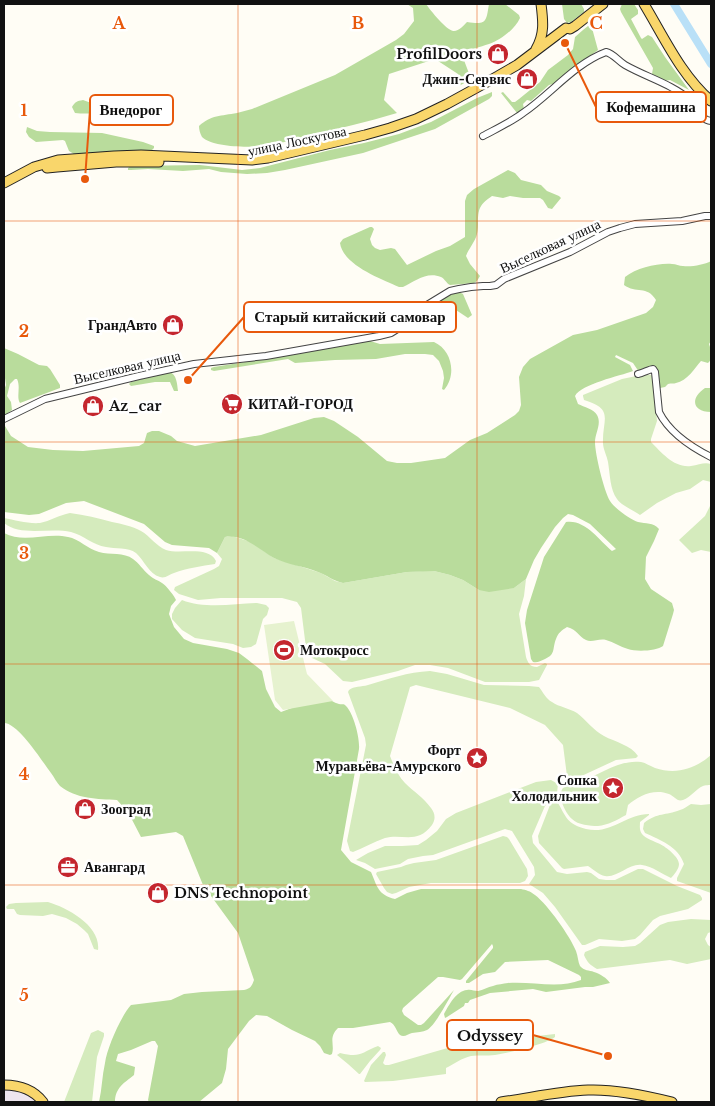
<svg xmlns="http://www.w3.org/2000/svg" width="715" height="1106" viewBox="0 0 715 1106" font-family="'Libre Baskerville',serif">
	<rect width="100%" height="100%" fill="#fffdf5"/>
	<path fill="#eee6ef" d="M4,1090L21,1092L31,1096L36,1102H4Z"/>
	<path fill="#d5ebbd" d="M646,374L651,375L653,377L657,421L651,439V442C662,453 674,468 691,466C699,465 704,462 711,464V482L703,480L690,489L676,493L657,503L640,515C633,510 622,506 617,499C610,490 610,474 608,462C607,456 603,449 603,443C602,420 615,409 584,400L583,396V395L622,379Z
		M711,504V552L701,550L692,553L679,540L705,516Z
		M70,513C85,515 98,518 112,522C122,524 132,526 141,531C150,536 156,546 166,550C180,555 208,545 216,561L215,564C202,566 187,568 174,573C170,574 165,579 160,577C149,574 144,560 136,553C128,547 115,549 106,547C93,545 83,535 71,532C50,527 21,537 4,523V518C15,520 28,524 40,523C50,521 59,515 70,513Z
		M232,536L251,542L274,558L321,573L335,581L343,583L407,572L423,571H434L450,575L463,580L479,590L514,588L526,579L524,596L519,614L526,657C528,663 530,667 537,667L545,663L547,664V665L539,680L529,682H485L448,668L430,665H415L398,671L352,682L343,681L325,664L312,658L306,648L301,608L297,602L282,598H221L198,600L179,594L174,590L175,587L214,569L219,566L222,559L217,553L225,537Z
		M182,600C204,609 234,604 257,603L266,605L269,608L267,615L263,619L256,644L251,647L243,648L233,644L195,638L182,630L172,619V614L175,608Z
		M430,671L447,674L484,685L529,686L539,687C543,692 546,699 552,702C559,707 569,708 577,713C586,720 594,731 604,736C615,742 631,745 638,756L636,758L616,760L575,779H570L567,776L563,745L545,725L510,708L416,685L410,687L390,756C394,766 398,776 405,783C413,791 424,798 431,808C435,813 436,819 432,825C417,845 402,833 385,838C374,842 363,848 353,852L350,851L347,841L366,745L365,738L348,692L349,690C354,686 361,687 368,685C388,679 408,672 430,671Z
		M711,755V785C711,785 704,785 703,786C696,789 691,797 683,800C677,802 674,796 669,794C654,788 638,796 628,805L626,815C617,820 608,825 598,826C590,826 578,825 572,819C565,813 555,793 565,786C570,784 575,784 580,782C599,775 620,759 641,762C646,763 650,766 655,768C676,775 695,769 711,755Z
		M551,780L558,784L557,793L545,806L532,836L533,843L557,872L567,874L587,872L591,873L599,879L606,880H615L638,869H643L677,886L700,895L702,898V900L688,909L660,916L653,920L640,935L635,939L622,941L599,939L585,945H582L555,907L543,893L529,884L535,875L534,867L512,831L505,829L433,855L423,856L408,859L400,864L375,869L365,863L356,860L368,853L385,846H402L418,845L426,840L437,831L446,819L456,813L536,782Z
		M555,801H557C566,817 567,824 586,829C611,835 626,814 649,814V815L640,822C640,826 639,830 642,834C646,839 654,841 660,844C666,847 679,857 679,864C679,869 674,875 671,878C662,874 652,866 642,865C629,863 618,878 605,876C599,875 593,869 588,866L564,869L562,868L539,843L538,836L550,805Z
		M691,804L701,805L711,804V893L677,881V878L684,864C678,846 660,840 645,833L643,829L644,823C658,812 665,816 680,810C684,809 687,806 691,804Z
		M503,836L507,837L509,839L527,869L528,876L525,881L520,883H431L409,887L396,893L392,894L387,892L384,888L376,874L377,872L401,867L406,865L414,863L436,860Z
		M48,902C68,908 101,926 98,950L94,949L88,934L84,930L77,924L66,918L52,914L43,916L20,915L17,914L14,909H7L6,907L9,904L16,903Z
		M691,919L711,920V932L708,933L705,939L708,945L711,947V959L687,964L670,960L597,969C590,965 587,962 584,955L585,952L600,946L623,947L635,946L640,943L660,925L668,922Z
		M98,1030L104,1033V1036L97,1057L92,1102H64L91,1033Z
		M555,1034V1037C547,1044 507,1053 495,1055C487,1056 479,1055 471,1056C462,1058 454,1064 446,1068V1074L393,1081L365,1082L364,1081L371,1065L383,1052H385L386,1055L383,1063L385,1065H389L451,1047L480,1041H492Z
		M378,1046L381,1048L380,1050L370,1061L360,1074H359L348,1064L337,1055L340,1053C361,1058 360,1053 378,1046Z"/>
	<path fill="#b9dc9c" d="M407,4H426C430,10 448,32 454,31C459,31 464,25 467,22C487,25 486,22 489,4H505L519,15L520,18C515,29 501,40 489,44C480,47 470,49 462,55L470,76L468,81L459,86L458,74L435,59L389,74L384,100L397,113C367,122 337,129 307,136C295,139 282,143 270,145C255,148 213,148 202,137C200,133 199,130 199,126C211,115 221,116 237,113C242,112 247,110 252,109L335,75L396,40L404,34L414,21L413,8Z
		M562,4H581L584,9V12L571,22L567,23L564,19Z
		M622,4H634L638,10V14L631,19L641,38L642,39L648,35L652,37L665,57L689,90L670,80L664,81L652,74L653,68L621,12L620,9Z
		M588,26H590L592,28L598,50L564,75L556,83L549,85L531,101L527,100L523,104L524,109L519,113H517L501,93L503,92L512,102H515L519,99L540,82L548,70L568,55L573,49L575,37L583,30Z
		M492,92V96L489,99L435,129L363,153L285,170L267,173L247,174L221,172L209,169L183,171L148,169L131,170H128V168L131,166L200,165L242,170L260,168L330,150L364,143L399,134L431,122L477,98Z
		M83,100L113,111L133,115L140,118L142,122C127,125 109,117 95,114C89,113 82,114 75,113L72,107C75,102 77,101 83,100Z
		M27,127L37,131L50,132L102,133L143,142L154,146V148L152,150L74,154L69,151L65,141L63,140L36,142L29,137L26,132Z
		M508,170L515,173L521,180L541,185L547,191L559,196L561,198L552,209L548,208L543,200L540,198H523L510,196L503,198L492,196C481,204 478,207 478,222C478,226 478,230 477,234C475,242 469,248 466,256L470,264L480,276L477,281L474,283L450,285C446,283 445,279 441,277C427,271 415,281 403,287H399C381,279 343,265 340,243L343,239L370,227H372L374,229L370,239L372,245L375,248L380,250L391,248L395,249L407,265L436,251L450,246L465,237V201L467,195L474,189Z
		M711,261V341L709,344C711,350 714,358 708,363L701,361C695,368 687,381 676,383C674,384 671,383 668,384L665,387L660,388L659,387L657,371L639,372L633,363L616,355L615,357L630,365L633,371C620,376 581,384 575,396L578,404C584,407 594,409 597,415C602,424 595,433 595,442C595,454 604,491 610,501C614,508 631,520 638,522C646,524 653,522 659,529L654,541L646,557L645,579L651,589L672,603L674,610L673,614L663,646C657,651 636,652 628,649C620,647 614,642 606,640C599,638 592,643 586,640C578,636 578,630 567,627C562,630 558,633 556,639C552,649 556,654 545,659C540,661 538,663 533,662L531,659L525,623L527,610L544,557L566,522C585,519 599,540 612,551L616,549L590,524L573,515L568,514L563,518L555,527L541,548L534,560L526,579L514,588L489,592L479,590L463,580L450,575L434,571L407,572L343,583C333,581 327,575 318,572C304,566 288,565 274,558C258,549 244,534 225,537L217,553L209,548L172,545L165,542L144,524L84,501L66,503L39,514L29,515L4,512V426H5L11,436L28,447L53,450L83,451L139,446L144,443L147,433L152,431H159L171,436L177,441L195,446L261,435L314,418L324,417L334,421L358,437L387,461L397,463H411L445,458L470,440L487,433L515,415L519,411L521,405L519,377L523,367L530,359L573,335L597,330L646,313L653,307L656,300C647,285 636,294 624,285L625,277C637,268 657,263 672,264C676,264 679,266 683,266C691,267 704,265 711,261Z
		M459,292L463,294L472,315L468,318L453,308C438,312 423,317 410,328L409,326C418,310 441,297 459,292Z
		M370,341L380,344L434,342C452,350 457,375 444,390L442,389L444,378L443,371L439,361L433,355L425,354H405L376,359L335,360L295,363L288,359L214,371L211,370V368L214,367L324,349Z
		M4,348L18,354L39,365L47,366L50,369L60,385V388L20,403C16,397 21,387 17,379H15L10,384L7,396L11,402L12,410L4,416V390L6,385L4,371Z
		M169,372C177,374 177,384 178,391H174L170,382H155L131,386L129,384L131,382Z
		M705,388H711V412C692,412 690,398 705,388Z
		M4,533C24,544 47,532 68,537C79,539 88,549 99,552C110,555 124,552 133,559C139,563 143,570 149,575C153,579 158,580 162,583C166,585 175,597 176,600L171,606L169,614L174,627L184,639L193,643L227,649L239,653L247,659L262,671L266,689L275,707L281,712L324,696C329,699 334,703 339,704C343,705 343,703 346,706C354,714 360,739 359,749L341,850L351,862L371,872C377,886 378,895 395,899L407,893L421,889H521C526,890 530,891 535,895C548,905 570,936 576,951C578,956 578,962 580,966C584,971 589,970 594,972C600,974 607,978 610,983L593,987H585L546,992L533,989L490,993L470,1000L468,1003H465L464,1006L447,1017L445,1018L444,1014C449,1005 456,991 467,990C471,989 474,991 478,991C483,990 488,987 493,986C498,984 503,984 508,983C531,981 559,989 581,980V977L579,975L548,960L505,962L495,972L483,974L469,983H466V981L493,948V946L492,944L462,979L460,980L443,977H438L403,1008L402,1011L404,1015L418,1025H421L424,1023L454,990C450,997 435,1026 427,1030C423,1032 417,1032 412,1033C408,1034 404,1038 400,1035C396,1031 396,1025 390,1022L353,1028H338C328,1038 335,1044 332,1054L330,1055L324,1053L320,1046L315,1041L292,1030L267,1016L256,1015L249,1021L228,1049L226,1069L222,1083L199,1102H149L148,1100L158,1046L155,1041H152L131,1050L118,1054L116,1061L135,1067L134,1075C124,1083 115,1088 115,1102H99C102,1089 102,1076 105,1063C107,1048 121,1016 131,1005L171,1000L184,994L202,992L244,990C250,989 252,986 254,980L238,933L203,885L183,836L176,832L141,837L128,812L117,800C98,799 76,799 60,786C57,783 54,777 51,773C42,761 18,723 4,723Z"/>
	<path fill="#e6f2cf" d="M294,621L307,674L333,701L283,710L275,700L264,625Z"/>
	<g fill="none" stroke-linecap="round" stroke-linejoin="round">
		<path stroke="#b9e0f7" stroke-width="8" d="M674,4L711,64"/>
		<g stroke="#444" stroke-width="8">
			<path id="minor" d="M483,136C496,129 511,122 523,113C551,94 574,64 606,52C614,54 618,61 625,65C646,77 672,84 690,100C698,107 700,120 711,121
				M638,374C643,373 650,369 653,369L655,372L659,412C669,432 691,447 711,457
				M4,419L45,399L139,376L194,364L266,356L379,336L391,333L399,328L427,305L450,291L459,289L471,287L483,286H490L496,285L504,279L570,252L608,232L620,228L635,224L682,221L705,216H711"/>
		</g>
		<g stroke="#222" stroke-width="11">
			<path id="major" d="M644,4C664,37 681,75 711,101
				M536,49C545,34 543,20 541,4
				M47,168L57,167L116,162H159
				M4,183L34,167L58,160L114,156L141,155L252,160L268,158L365,135L390,128L416,119L447,104L498,76L517,65L566,28L570,29L575,26L603,4
				M4,1085C20,1085 33,1089 43,1102
				M501,1102C530,1098 559,1091 588,1090C613,1089 648,1096 672,1102"/>
		</g>
		<use href="#minor" stroke="#fff" stroke-width="6"/>
		<use href="#major" stroke="#f9d66b" stroke-width="9"/>
	</g>
	<path fill="none" stroke="#e8590c" stroke-width="1" stroke-opacity="0.55" d="M238,4V1102M477,4V1102M4,221H711M4,442H711M4,664H711M4,885H711"/>
	<defs>
		<g id="shop-disc" transform="scale(1.125)"><circle r="9.5" fill="#c4262e" stroke="#fff"/><path d="M-5-2.5h2.3a2.7 3.5 0 0 1 5.4 0H5L5.5 6h-11ZM-1.5-2.5h3a1.5 2.3 0 0 0-3 0Z" fill="#fff"/></g>
		<g id="supermarket-disc" transform="scale(1.125)"><circle r="9.5" fill="#c4262e" stroke="#fff"/><path d="M-6-5.5h2.5l.6 2H6L4.5 2H-2.5L-4.4-4H-6ZM-1.5 3.2a1.3 1.3 0 1 0 .1 0ZM3 3.2a1.3 1.3 0 1 0 .1 0Z" fill="#fff"/></g>
		<g id="stadium-disc" transform="scale(1.125)"><circle r="9.5" fill="#c4262e" stroke="#fff"/><path d="M0-5a6.5 5 0 1 0 0 10a6.5 5 0 1 0 0-10ZM-3.5-1.8h7v3.6h-7Z" fill="#fff"/></g>
		<g id="sight-disc" transform="scale(1.125)"><circle r="9.5" fill="#c4262e" stroke="#fff"/><path d="M0-6L1.8-2.2L6-1.7L2.9 1.2L3.7 5.4L0 3.3L-3.7 5.4L-2.9 1.2L-6-1.7L-1.8-2.2Z" fill="#fff"/></g>
		<g id="office-disc" transform="scale(1.125)"><circle r="9.5" fill="#c4262e" stroke="#fff"/><path d="M-6-3h4V-5.5h4V-3h4V5H-6ZM-1-4.5V-3h2v-1.5ZM-6 0V1H6V0Z" fill="#fff"/></g>
	</defs>
	<g fill-rule="evenodd">
		<use href="#shop-disc" x="498" y="54"/>
		<use href="#shop-disc" x="527" y="79"/>
		<use href="#shop-disc" x="173" y="325"/>
		<use href="#supermarket-disc" x="232" y="404"/>
		<use href="#shop-disc" x="93" y="406"/>
		<use href="#stadium-disc" x="284" y="650"/>
		<use href="#sight-disc" x="477" y="758"/>
		<use href="#sight-disc" x="613" y="788"/>
		<use href="#shop-disc" x="85" y="809"/>
		<use href="#office-disc" x="68" y="867"/>
		<use href="#shop-disc" x="158" y="893"/>
	</g>
	<g text-anchor="middle" dominant-baseline="central" stroke-width="5" stroke-linejoin="round" paint-order="stroke">
		<g font-size="14" font-weight="bold" fill="#111" stroke="#fff" text-anchor="start">
			<text x="482" y="54" text-anchor="end">ProfilDoors</text>
			<text x="511" y="79" text-anchor="end">Джип-Сервис</text>
			<text x="157" y="325" text-anchor="end">ГрандАвто</text>
			<text x="248" y="404">КИТАЙ-ГОРОД</text>
			<text x="109" y="406">Az_car</text>
			<text x="300" y="650">Мотокросс</text>
			<text x="461" y="750" text-anchor="end">Форт<tspan x="461" dy="16">Муравьёва-Амурского</tspan></text>
			<text x="597" y="780" text-anchor="end">Сопка<tspan x="597" dy="16">Холодильник</tspan></text>
			<text x="101" y="809">Зооград</text>
			<text x="84" y="867">Авангард</text>
			<text x="174" y="893">DNS Technopoint</text>
		</g>
		<g font-size="14" fill="#111" stroke="#fff">
			<text transform="translate(297 141) rotate(-12)">улица Лоскутова</text>
			<text transform="translate(550 246) rotate(-25)">Выселковая улица</text>
			<text transform="translate(127 367) rotate(-13)">Выселковая улица</text>
		</g>
	</g>
	<g font-size="16" text-anchor="middle" font-weight="bold" fill="#e8590c" stroke="#fff" stroke-width="5" stroke-linejoin="round" paint-order="stroke">
		<text x="119" y="29">A</text>
		<text x="358" y="29">B</text>
		<text x="596" y="29">C</text>
		<text x="24" y="116">1</text>
		<text x="24" y="337">2</text>
		<text x="24" y="559">3</text>
		<text x="24" y="780">4</text>
		<text x="24" y="1001">5</text>
	</g>
	<path fill="none" stroke="#e8590c" stroke-width="2" d="M565 43L596 107M85 179L90 110M188 380L244 317M608 1056L533 1035"/>
	<g fill="#e8590c" stroke="#fff" stroke-width="2">
		<circle cx="565" cy="43" r="5"/>
		<circle cx="85" cy="179" r="5"/>
		<circle cx="188" cy="380" r="5"/>
		<circle cx="608" cy="1056" r="5"/>
	</g>
	<g fill="#fff" stroke="#e8590c" stroke-width="2">
		<rect x="596" y="92" width="110" height="30" rx="5"/>
		<rect x="90" y="95" width="83" height="30" rx="5"/>
		<rect x="244" y="302" width="212" height="30" rx="5"/>
		<rect x="447" y="1020" width="86" height="30" rx="5"/>
	</g>
	<g font-size="15" text-anchor="middle" font-weight="bold" fill="#111">
		<text x="651" y="112">Кофемашина</text>
		<text x="131" y="115">Внедорог</text>
		<text x="350" y="322">Старый китайский самовар</text>
		<text x="490" y="1041">Odyssey</text>
	</g>
	<rect width="715" height="1106" fill="none" stroke="#111111" stroke-width="10"/>
</svg>
